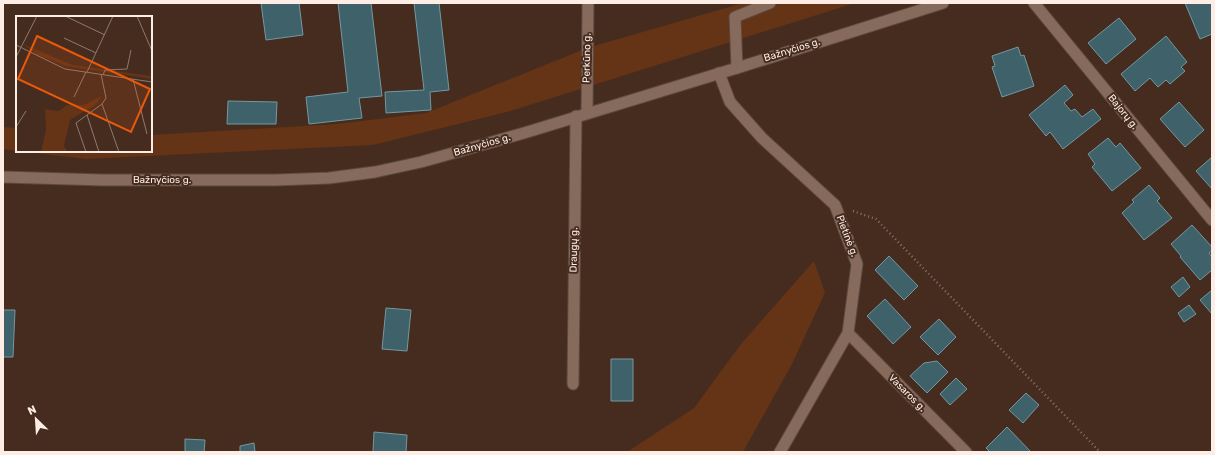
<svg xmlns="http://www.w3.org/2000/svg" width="1215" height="455" viewBox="0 0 1215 455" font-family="Rubik,sans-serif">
	<rect width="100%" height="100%" fill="#452c1f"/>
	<path fill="#653316" d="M743,3H855L507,112L373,145L86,159L19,151H151V135L337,124L426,113L587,48Z
		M3,127L17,128V151L3,149Z
		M814,261L825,293L792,364L743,452H627L694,408L741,344Z"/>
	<path fill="#3e616a" stroke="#7498a2" d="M261,3H299L303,35L266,40Z
		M338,3H371L382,96L359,98L362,118L309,124L306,97L348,92Z
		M414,3H439L449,90L430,92L431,110L386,113L385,92L424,90Z
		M1185,3H1212V34L1200,39Z
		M1119,18L1136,39L1106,64L1088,43Z
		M1166,36L1187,62L1181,67L1185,71L1170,84L1166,80L1158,87L1150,78L1135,91L1121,74Z
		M1018,47L1021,56L1024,55L1034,86L1002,97L992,67L995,66L992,56Z
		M1065,85L1073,95L1064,103L1071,111L1075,109L1082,117L1093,109L1101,119L1063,149L1050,132L1046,136L1029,115Z
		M228,101L277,102L276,124H227Z
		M1179,102L1204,130L1185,147L1160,119Z
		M1108,138L1116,147L1120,143L1141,168L1112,191L1092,167L1095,164L1088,154Z
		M1212,157V189L1196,171Z
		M1149,185L1160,198L1157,201L1172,218L1144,240L1122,213L1134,202L1132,200Z
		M1192,225L1212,247V251L1209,253L1212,257V270L1200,280L1180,257L1181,256L1171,244Z
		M889,256L918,286L904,300L875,270Z
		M1183,277L1190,287L1179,297L1171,287Z
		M1212,290V314L1200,300Z
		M885,299L911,327L893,344L867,316Z
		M1189,305L1196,314L1184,322L1178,313Z
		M386,308L411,310L407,351L382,349Z
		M3,310H15L13,357H3Z
		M939,319L956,337L938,355L920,337Z
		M611,359H633V401H611Z
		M937,361L948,372L927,393L910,376L924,363Z
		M956,378L967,389L950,405L940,394Z
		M1026,393L1039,405L1023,423L1009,410Z
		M1007,427L1031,452H990L986,448Z
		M374,432L407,435L406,452H373Z
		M185,439L205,440L204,452H185Z
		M254,443L255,452H240V446Z"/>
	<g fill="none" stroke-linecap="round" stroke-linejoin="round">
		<g stroke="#5d483d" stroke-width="13">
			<path id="minor" d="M1034,3L1212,220
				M737,68L735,17L770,3
				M719,73L730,102L762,138L835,205L857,264L848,333L780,452
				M587,113L588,3
				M848,333L966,452
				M573,384L576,116"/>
		</g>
		<g stroke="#5d483d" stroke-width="13">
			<path id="secondary" d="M3,177L103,180H276L329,178L375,172L421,162L524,133L737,68L943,3"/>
		</g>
		<path stroke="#887266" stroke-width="2.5" stroke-dasharray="1 3" stroke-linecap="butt" d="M853,211L876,219L1100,452"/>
		<use href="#minor" stroke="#866a5b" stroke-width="11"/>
		<use href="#secondary" stroke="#866a5b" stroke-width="11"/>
	</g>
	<g text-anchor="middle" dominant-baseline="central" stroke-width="4" stroke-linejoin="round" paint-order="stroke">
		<g font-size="10" fill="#feede5" stroke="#452c1f">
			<text transform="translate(792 50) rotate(-17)">Bažnyčios g.</text>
			<text transform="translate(587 58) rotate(-89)">Perkūno g.</text>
			<text transform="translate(1123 112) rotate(51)">Bajorų g.</text>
			<text transform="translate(482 145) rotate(-16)">Bažnyčios g.</text>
			<text x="162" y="180">Bažnyčios g.</text>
			<text transform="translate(847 236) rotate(69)">Pietinė g.</text>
			<text transform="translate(574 250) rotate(-89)">Draugų g.</text>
			<text transform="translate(907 393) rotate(45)">Vasaros g.</text>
		</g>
	</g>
	<g transform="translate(16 16)">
		<rect width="136" height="136" fill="#452c1f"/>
		<path d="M7,28L56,49L136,60V63L50,50L22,39ZM86,80L79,89L54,104L48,130L52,136H25L30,114L29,93L43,95L51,89H68Z" fill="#653316"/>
		<path fill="none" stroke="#8f796e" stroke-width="1" d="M49,0L89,19M121,0L136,35M48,22L80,37M0,29L49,53L136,66M0,41L21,0M71,56L97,0M87,59L89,54L111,53L115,34M117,63L131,118M58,81L70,56M86,88L103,136M71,99L83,136M0,111L10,95M70,136L60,107L86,88L90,82L85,58"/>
		<path fill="#e8590c" fill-opacity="0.15" stroke="#e8590c" stroke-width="2" d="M21,20L134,73L115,116L2,63Z"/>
		<rect width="136" height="136" fill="none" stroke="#feede5" stroke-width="2"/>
	</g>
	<rect width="1215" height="455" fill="none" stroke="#feede5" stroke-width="8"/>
	<g transform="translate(36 419) rotate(335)" stroke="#452c1f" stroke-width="3" paint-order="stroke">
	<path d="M0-3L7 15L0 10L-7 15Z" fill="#feede5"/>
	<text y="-6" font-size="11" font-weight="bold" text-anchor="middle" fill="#feede5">N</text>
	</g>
</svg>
